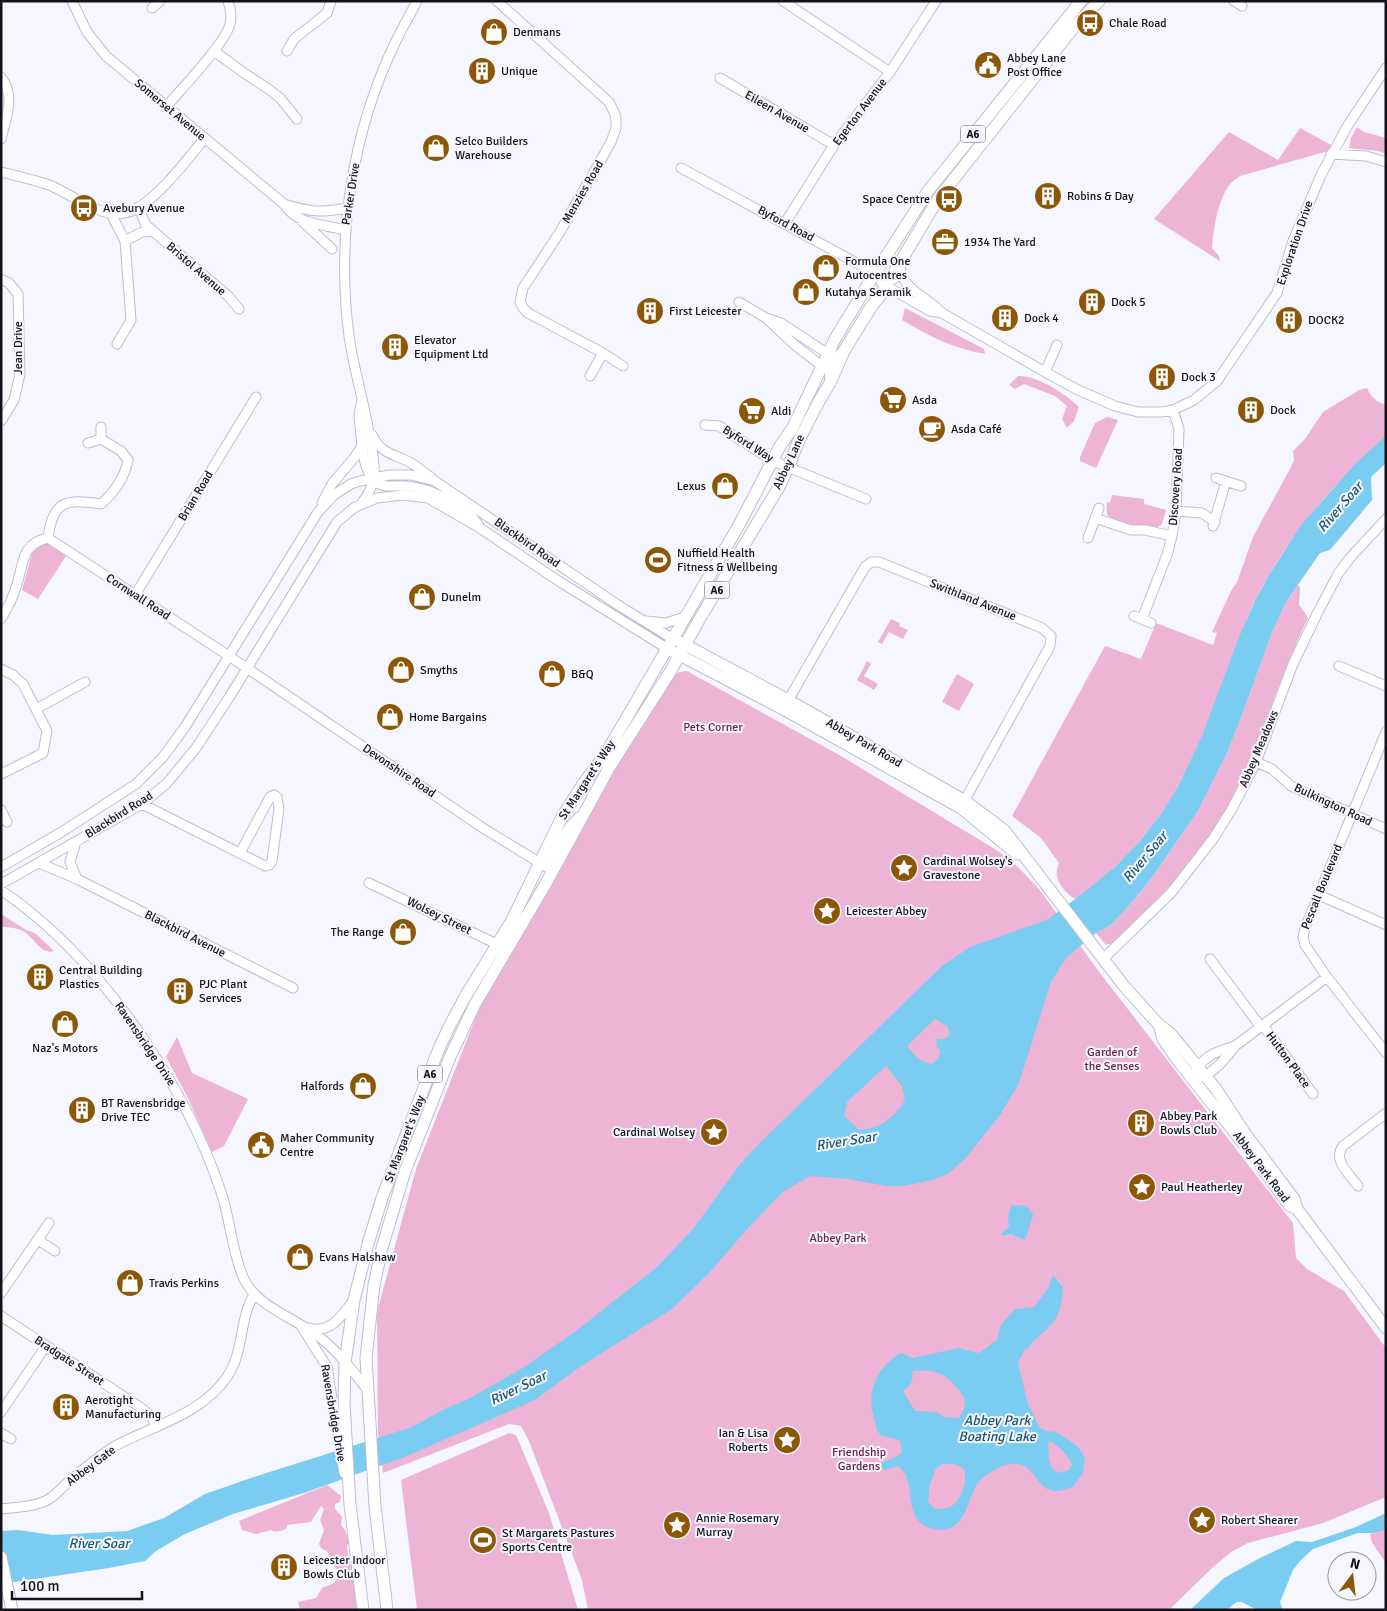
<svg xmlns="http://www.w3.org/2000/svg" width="1387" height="1611" viewBox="0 0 1387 1611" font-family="Signika,sans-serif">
	<rect width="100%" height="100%" fill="#f6f6fe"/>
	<path fill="#edb4d6" d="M1357,127L1364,132L1386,138V154L1378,151L1349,148L1351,138Z
		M1300,128L1331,145L1328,151L1240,176C1237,178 1233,181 1231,183C1217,200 1214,228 1212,248L1219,256L1220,261L1154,219L1229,132L1278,160Z
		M905,308L984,349L985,354C955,349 928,336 902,320Z
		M1018,376C1037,375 1066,394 1079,407L1074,421L1067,428L1062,419L1067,406L1055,396L1024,384L1015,389L1009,385Z
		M1367,388C1371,397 1376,402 1386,405V438C1332,484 1288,536 1256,599C1244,622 1236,649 1227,673C1212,710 1198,754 1178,788C1152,831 1117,870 1076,899C1069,897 1058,884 1057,876C1056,872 1058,867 1059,863L1041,838L1012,816L1105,646L1141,659L1156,623L1213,645L1217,633L1212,632L1231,591L1237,582L1253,537L1291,467L1294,460L1293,451L1305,439L1323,412L1359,390Z
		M1107,417L1118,420L1096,468L1080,461V457L1095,423Z
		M1112,495L1144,499V504L1166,510L1162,524L1158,527C1147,526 1113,525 1107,514C1106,510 1107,506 1107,502L1110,503Z
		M43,543L48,544L66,556L38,599L22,590L32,553Z
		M1298,585L1300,588L1299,605L1303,610L1308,618C1278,680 1260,746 1227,807C1210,837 1188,867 1164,892C1148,910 1129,925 1113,943L1106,945L1096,933L1112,924L1127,908L1153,876L1198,811L1227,753L1241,718L1271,635L1286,602Z
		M891,619L900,623L899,626L908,630L903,639L889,632L882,644L878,642Z
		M867,661L871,664L864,676L878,684L874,690L857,680Z
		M687,671L841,756L998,851L1019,868L1039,889L1100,973L1293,1223L1296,1258L1307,1269L1344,1291L1386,1348V1497L1323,1523L1248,1543L1231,1552L1212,1568L1169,1610H588L582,1580L529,1441L521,1426L509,1424L383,1473L378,1433L377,1312L416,1169L477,1014L505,959L608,780L673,676L679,672Z
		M957,674L974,684L959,711L942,702Z
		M1,914L26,930L35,933L54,951C41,955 35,939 25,932C19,928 9,927 1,927Z
		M177,1037L192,1073L248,1099L224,1146L212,1152L187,1096L166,1057Z
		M509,1433L516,1435L549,1513L578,1610H417L401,1480Z
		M327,1485L341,1496L340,1502L335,1504V1509L342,1517L341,1525L345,1530L349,1542L347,1546L348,1552L347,1557L353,1569L352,1575L356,1583L362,1610H300L298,1602L316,1598L322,1588L334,1583L340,1575C338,1573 337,1571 336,1568C331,1562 327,1562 329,1553L321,1548L319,1544L324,1530L320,1520L324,1509L321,1506L311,1522L287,1525V1528C283,1531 276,1533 271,1530L256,1534L242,1530L239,1521Z
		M1386,1530V1564C1381,1553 1371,1546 1370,1534Z"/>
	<path fill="#7bccf1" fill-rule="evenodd" d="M1386,436V463L1371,477L1372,500L1330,550L1320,553L1286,602L1271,635L1241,718L1227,753L1198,811L1153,876L1127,908L1112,924L1096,933L1066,958L1051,982L1019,1083L1000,1115L965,1159L949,1173L932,1180L903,1186H886L848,1179L810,1176L784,1191L749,1227L709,1273L672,1309L581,1366L535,1400L407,1456L304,1493L233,1514L185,1534L156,1551L145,1561L109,1568L1,1584V1531L18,1530L53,1535L127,1531L164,1518L205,1494L254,1477L412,1427L441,1411L470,1398L526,1366L576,1331L657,1267L693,1229L741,1163L762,1141L942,966L970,947L1047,920L1082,894L1115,867L1140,841L1161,814L1178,787L1202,736L1239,637L1255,601L1269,575L1301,525L1356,463ZM935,1019L947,1026L950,1034L945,1039H937L936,1046L940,1051L939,1058L931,1064L918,1059L907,1046ZM886,1066L902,1086L905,1100C894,1118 880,1129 859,1130L844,1116L847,1102Z
		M1021,1205L1030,1209L1033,1215L1025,1240L1011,1234L1003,1236L1001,1234L1009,1227L1008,1217L1011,1206Z
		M1053,1275L1063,1287C1062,1301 1060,1317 1049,1327C1041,1335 1033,1340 1027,1350L1025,1349L1018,1363L1028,1404L1040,1428L1046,1431L1056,1432L1070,1441L1078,1447L1085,1458L1083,1473L1073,1487C1030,1504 1044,1460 1009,1464C1000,1466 982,1476 977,1484C966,1503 965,1535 934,1529C905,1522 914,1496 906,1475C904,1472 901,1469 899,1466L883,1470L881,1463L898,1456L902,1451L900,1441C894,1437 884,1439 879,1433C876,1429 875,1423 874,1418C866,1391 877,1367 901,1353L912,1358L959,1348L979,1353L997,1340L1001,1325L1015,1309L1034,1307L1048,1288ZM913,1371C942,1369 948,1376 965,1398L964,1409L959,1418L945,1417L936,1412L915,1411L903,1391L911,1384ZM1050,1441C1061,1448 1066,1453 1072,1464L1069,1470L1058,1473C1046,1465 1050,1457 1048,1444ZM942,1464H955L964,1469C968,1481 961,1503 948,1508C944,1509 939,1509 935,1509L928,1502L930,1484L936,1468Z
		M1386,1513V1530L1374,1533H1358L1313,1549L1301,1560L1293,1570L1280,1602L1283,1610H1257L1242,1602H1237L1226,1610H1190L1224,1578L1258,1559L1296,1541L1312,1542L1356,1527Z"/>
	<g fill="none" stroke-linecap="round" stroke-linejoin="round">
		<g stroke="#bebed2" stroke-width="11">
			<path id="minor" d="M72,1L87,32L106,56L284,204C297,225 323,224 345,230
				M497,1L609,102L615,114L616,121V128L611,142L560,232L523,288L520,302L523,308L528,313L603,353L623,366
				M783,1L890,72
				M1234,1L1242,6
				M152,8L160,1
				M214,51L244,73L267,88L280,98L297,119
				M287,51L294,39L327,13L331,1
				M1,77C16,96 6,118 1,139
				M720,78L834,145
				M166,107C181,89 225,44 230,24C232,16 231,9 228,1
				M1331,154L1366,156L1386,162
				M681,168L875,273L890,280L895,278
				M1,172C17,176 34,180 49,185C75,195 105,224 134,210C158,198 187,160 204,139
				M284,204C310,212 321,213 347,208
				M138,207L146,225L228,296L239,309
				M111,214L125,241L131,320L117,344
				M303,222L332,249
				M785,223L834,145L890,72L936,1
				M125,241L142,232L152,231
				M901,262C900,267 900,274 903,278C911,293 931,300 942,313L1045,372L1078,390L1115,406L1138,412H1161L1173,410L1194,400L1217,381L1277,293L1293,241L1321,175L1348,125L1386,68
				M1,279L9,283L18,294L20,374L14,400L1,421
				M881,282L886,286L930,311L942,313
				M739,302L766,318L781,323L828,354L830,382
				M768,320L796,346L822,366L844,351
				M1045,372L1057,345
				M590,376L603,353
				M705,425L719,426L773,461L866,499
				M372,435C382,455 393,453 411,463C418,467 424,473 431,477
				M88,443L101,439V427
				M362,446C364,459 366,477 379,484C387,488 397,485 406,486C430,488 466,505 479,526
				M1216,478L1241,486
				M322,503L332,484L354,458L362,446L359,416L361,404
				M361,504C369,495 373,485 374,473C375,462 372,451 370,439C365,405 354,371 349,336C336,237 352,131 396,41C402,28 410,15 417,1
				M1176,511L1202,513L1215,522
				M1095,518L1131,530H1145L1172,536
				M1213,526L1226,481
				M48,538L229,656L483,828L553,871
				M1088,538L1099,508
				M135,595L256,397
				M1134,616L1151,623
				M1,619C7,609 13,598 16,587C24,565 20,544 48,538C53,500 66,499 101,504C114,493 125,477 128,460L121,451L101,439
				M1142,619L1167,555L1172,536L1176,511L1179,429L1173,410
				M646,621L666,623L685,617
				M1339,666L1386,686
				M1,669L13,675L23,684L47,731L43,753L1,774
				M786,704L865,567L871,562H879L1042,628L1051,636L1050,646L962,805
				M36,709L85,682
				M1386,732L1305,928L1303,937L1305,945L1327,977L1386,1053
				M1256,762L1272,769L1291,786L1386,829
				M142,804L265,866L269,865L272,861L279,809L277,797L274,795L270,797L240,853
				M1,810L7,822
				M76,842L70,862L77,879
				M539,862L547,861L570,826L579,817
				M39,863L77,879L293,988
				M1,867L60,833L136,784L163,757L185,727L318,512L335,494L351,484L360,481L389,475H411L435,481L618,605L673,639
				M369,883L503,947
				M1,884L142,804L167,783L196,748L230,696L337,522L355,507L377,498L403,495L428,498L480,528L557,580L668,649
				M1,890C98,956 186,1084 222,1195C230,1220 233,1256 244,1279C258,1308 294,1317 318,1336C337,1350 352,1370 367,1389
				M1319,895L1386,925
				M1103,959L1171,893L1213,839L1232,809L1256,762L1293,664L1317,614L1338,574L1349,559L1386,519
				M1210,959L1261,1027
				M1263,1025L1313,1094
				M1200,1077C1212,1075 1228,1056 1235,1046
				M1192,1078C1201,1057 1214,1052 1235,1046L1327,977
				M1358,1186C1350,1175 1332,1160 1343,1146L1386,1113
				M38,1240L55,1251
				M1,1293L49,1223
				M1,1316L140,1407L151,1416L157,1427
				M302,1327L327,1367L344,1473
				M309,1328C330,1334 342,1316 353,1301
				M1,1412L46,1346
				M1,1433L11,1439
				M1,1509C17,1507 36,1507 49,1499C57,1494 63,1487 69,1481C84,1469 99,1456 115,1446C154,1425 201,1415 227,1377C244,1352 239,1320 254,1294"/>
		</g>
		<g stroke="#bebed2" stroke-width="13">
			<path id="major" d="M680,642L788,700L965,801L1004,830L1124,986L1159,1025L1170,1033L1216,1089L1244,1132L1294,1199L1297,1209L1386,1328
				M674,652L783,709L961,808L1017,854
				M1159,1025L1163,1039L1176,1058L1243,1143
				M1262,1168L1289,1205L1297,1209
				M1,1557L12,1610
				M363,1610L350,1505L344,1403L345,1363L354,1300L368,1244L382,1198L438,1051L449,1027L465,997L511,922L562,817L583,784L605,755L739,525L780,446L792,429L835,339L867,286L928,191L1081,1
				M387,1610L375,1506L366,1358L374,1285L382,1248L405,1171L450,1057L475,1004L545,885L609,768L670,672L699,620L779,487L788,468L799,440L818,403L830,383L844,351L871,307L880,296L938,199L1074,27L1099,1"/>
		</g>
		<use href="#minor" stroke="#fff" stroke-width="9"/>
		<use href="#major" stroke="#fff" stroke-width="11"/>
	</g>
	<defs>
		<g id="bus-disc" transform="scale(1.4375)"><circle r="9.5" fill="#8c5706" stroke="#f6f6fe"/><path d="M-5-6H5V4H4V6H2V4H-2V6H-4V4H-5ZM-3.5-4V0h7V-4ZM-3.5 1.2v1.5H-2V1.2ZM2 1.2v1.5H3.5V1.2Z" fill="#fff"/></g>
		<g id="shop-disc" transform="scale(1.4375)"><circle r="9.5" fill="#8c5706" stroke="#f6f6fe"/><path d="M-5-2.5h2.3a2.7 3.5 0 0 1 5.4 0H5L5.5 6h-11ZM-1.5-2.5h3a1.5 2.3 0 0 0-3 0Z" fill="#fff"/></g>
		<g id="civic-disc" transform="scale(1.4375)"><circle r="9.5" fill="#8c5706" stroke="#f6f6fe"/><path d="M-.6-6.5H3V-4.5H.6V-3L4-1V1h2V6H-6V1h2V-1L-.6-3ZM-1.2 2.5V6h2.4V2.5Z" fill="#fff"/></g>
		<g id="building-disc" transform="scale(1.4375)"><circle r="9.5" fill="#8c5706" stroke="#f6f6fe"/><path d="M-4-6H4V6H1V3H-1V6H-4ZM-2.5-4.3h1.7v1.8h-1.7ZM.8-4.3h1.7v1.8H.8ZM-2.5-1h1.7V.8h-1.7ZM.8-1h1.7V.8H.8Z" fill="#fff"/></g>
		<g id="office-disc" transform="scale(1.4375)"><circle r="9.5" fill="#8c5706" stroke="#f6f6fe"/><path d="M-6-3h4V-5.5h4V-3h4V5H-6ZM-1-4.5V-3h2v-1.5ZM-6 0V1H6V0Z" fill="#fff"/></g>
		<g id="supermarket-disc" transform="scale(1.4375)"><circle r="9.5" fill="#8c5706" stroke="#f6f6fe"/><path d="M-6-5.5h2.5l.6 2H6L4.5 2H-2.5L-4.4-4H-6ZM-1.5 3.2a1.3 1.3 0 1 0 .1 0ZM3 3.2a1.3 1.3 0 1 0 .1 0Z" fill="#fff"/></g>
		<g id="cafe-disc" transform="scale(1.4375)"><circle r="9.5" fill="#8c5706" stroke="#f6f6fe"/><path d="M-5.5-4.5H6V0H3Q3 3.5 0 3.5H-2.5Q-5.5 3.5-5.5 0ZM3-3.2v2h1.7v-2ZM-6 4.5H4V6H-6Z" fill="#fff"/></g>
		<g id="stadium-disc" transform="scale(1.4375)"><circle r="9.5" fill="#8c5706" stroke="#f6f6fe"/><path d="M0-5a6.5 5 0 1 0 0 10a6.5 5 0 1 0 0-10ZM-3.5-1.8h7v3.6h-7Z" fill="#fff"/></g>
		<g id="sight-disc" transform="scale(1.4375)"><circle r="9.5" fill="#8c5706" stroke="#f6f6fe"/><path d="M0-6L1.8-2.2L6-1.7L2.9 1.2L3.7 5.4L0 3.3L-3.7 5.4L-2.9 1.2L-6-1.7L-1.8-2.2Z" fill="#fff"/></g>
	</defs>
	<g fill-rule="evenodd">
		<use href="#bus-disc" x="1090" y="23"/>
		<use href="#shop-disc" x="494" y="32"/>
		<use href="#civic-disc" x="988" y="65"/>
		<use href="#building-disc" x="482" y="71"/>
		<use href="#shop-disc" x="436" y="148"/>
		<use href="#building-disc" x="1048" y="196"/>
		<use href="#bus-disc" x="949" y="199"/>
		<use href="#bus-disc" x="84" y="208"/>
		<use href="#office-disc" x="945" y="242"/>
		<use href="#shop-disc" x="826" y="268"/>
		<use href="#shop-disc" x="806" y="292"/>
		<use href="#building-disc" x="1092" y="302"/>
		<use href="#building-disc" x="650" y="311"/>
		<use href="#building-disc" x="1005" y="318"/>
		<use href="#building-disc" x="1289" y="320"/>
		<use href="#building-disc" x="395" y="347"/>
		<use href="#building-disc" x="1162" y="377"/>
		<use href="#supermarket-disc" x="893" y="400"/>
		<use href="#building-disc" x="1251" y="410"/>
		<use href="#supermarket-disc" x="752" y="411"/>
		<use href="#cafe-disc" x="932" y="429"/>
		<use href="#shop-disc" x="725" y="486"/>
		<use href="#stadium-disc" x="658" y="560"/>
		<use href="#shop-disc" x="422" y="597"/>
		<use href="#shop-disc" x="401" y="670"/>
		<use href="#shop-disc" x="552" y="674"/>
		<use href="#shop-disc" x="390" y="717"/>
		<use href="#sight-disc" x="904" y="868"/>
		<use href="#sight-disc" x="827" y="911"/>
		<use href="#shop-disc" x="403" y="932"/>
		<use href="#building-disc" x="40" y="977"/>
		<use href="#building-disc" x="180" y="991"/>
		<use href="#shop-disc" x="65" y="1024"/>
		<use href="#shop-disc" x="363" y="1086"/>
		<use href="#building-disc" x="82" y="1110"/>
		<use href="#building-disc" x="1141" y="1123"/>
		<use href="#sight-disc" x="714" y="1132"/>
		<use href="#civic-disc" x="261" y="1145"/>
		<use href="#sight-disc" x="1142" y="1187"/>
		<use href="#shop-disc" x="300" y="1257"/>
		<use href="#shop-disc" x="130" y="1283"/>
		<use href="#building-disc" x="66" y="1407"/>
		<use href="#sight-disc" x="787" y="1440"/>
		<use href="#sight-disc" x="1202" y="1520"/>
		<use href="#sight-disc" x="677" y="1525"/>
		<use href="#stadium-disc" x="483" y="1540"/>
		<use href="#building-disc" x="284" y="1567"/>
	</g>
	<g text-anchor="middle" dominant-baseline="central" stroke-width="4" stroke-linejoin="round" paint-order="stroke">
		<g fill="#f6f6fe" stroke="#58575f" stroke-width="1">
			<rect x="960.5" y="125.5" width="25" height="17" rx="4"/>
			<rect x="704.5" y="581.5" width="25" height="17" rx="4"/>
			<rect x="417.5" y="1065.5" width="25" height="17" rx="4"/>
		</g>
		<g font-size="11" font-weight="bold" fill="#14131b">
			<text x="973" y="134">A6</text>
			<text x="717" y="590">A6</text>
			<text x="430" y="1074">A6</text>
		</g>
		<g font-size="12" fill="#14131b" stroke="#f6f6fe" text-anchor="start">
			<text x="1109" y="23">Chale Road</text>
			<text x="513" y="32">Denmans</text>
			<text x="1007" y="58">Abbey Lane<tspan x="1007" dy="14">Post Office</tspan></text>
			<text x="501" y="71">Unique</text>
			<text x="455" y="141">Selco Builders<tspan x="455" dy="14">Warehouse</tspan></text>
			<text x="1067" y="196">Robins &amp; Day</text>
			<text x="930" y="199" text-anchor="end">Space Centre</text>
			<text x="103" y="208">Avebury Avenue</text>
			<text x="964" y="242">1934 The Yard</text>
			<text x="845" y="261">Formula One<tspan x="845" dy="14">Autocentres</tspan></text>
			<text x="825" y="292">Kutahya Seramik</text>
			<text x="1111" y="302">Dock 5</text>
			<text x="669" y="311">First Leicester</text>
			<text x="1024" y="318">Dock 4</text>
			<text x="1308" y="320">DOCK2</text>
			<text x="414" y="340">Elevator<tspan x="414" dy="14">Equipment Ltd</tspan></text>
			<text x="1181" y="377">Dock 3</text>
			<text x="912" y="400">Asda</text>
			<text x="1270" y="410">Dock</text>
			<text x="771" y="411">Aldi</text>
			<text x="951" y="429">Asda Café</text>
			<text x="706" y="486" text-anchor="end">Lexus</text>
			<text x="677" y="553">Nuffield Health<tspan x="677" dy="14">Fitness &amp; Wellbeing</tspan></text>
			<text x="441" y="597">Dunelm</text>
			<text x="420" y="670">Smyths</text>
			<text x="571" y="674">B&amp;Q</text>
			<text x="409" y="717">Home Bargains</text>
			<text x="923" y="861">Cardinal Wolsey's<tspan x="923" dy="14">Gravestone</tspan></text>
			<text x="846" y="911">Leicester Abbey</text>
			<text x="384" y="932" text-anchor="end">The Range</text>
			<text x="59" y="970">Central Building<tspan x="59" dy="14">Plastics</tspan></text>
			<text x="199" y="984">PJC Plant<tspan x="199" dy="14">Services</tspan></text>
			<text x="65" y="1048" text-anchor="middle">Naz's Motors</text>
			<text x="344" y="1086" text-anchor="end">Halfords</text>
			<text x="101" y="1103">BT Ravensbridge<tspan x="101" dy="14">Drive TEC</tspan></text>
			<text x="1160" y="1116">Abbey Park<tspan x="1160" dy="14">Bowls Club</tspan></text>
			<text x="695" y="1132" text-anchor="end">Cardinal Wolsey</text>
			<text x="280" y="1138">Maher Community<tspan x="280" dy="14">Centre</tspan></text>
			<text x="1161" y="1187">Paul Heatherley</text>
			<text x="319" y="1257">Evans Halshaw</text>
			<text x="149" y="1283">Travis Perkins</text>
			<text x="85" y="1400">Aerotight<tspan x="85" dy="14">Manufacturing</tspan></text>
			<text x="768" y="1433" text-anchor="end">Ian &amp; Lisa<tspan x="768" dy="14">Roberts</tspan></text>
			<text x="696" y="1518">Annie Rosemary<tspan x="696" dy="14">Murray</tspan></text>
			<text x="1221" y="1520">Robert Shearer</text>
			<text x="502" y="1533">St Margarets Pastures<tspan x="502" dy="14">Sports Centre</tspan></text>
			<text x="303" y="1560">Leicester Indoor<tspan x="303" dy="14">Bowls Club</tspan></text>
		</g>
		<g font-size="12" fill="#14131b" stroke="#f6f6fe">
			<text transform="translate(170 110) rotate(40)">Somerset Avenue</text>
			<text transform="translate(777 112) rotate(30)">Eileen Avenue</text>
			<text transform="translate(860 112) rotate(-53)">Egerton Avenue</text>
			<text transform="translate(583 192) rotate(-60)">Menzies Road</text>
			<text transform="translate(351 194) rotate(-81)">Parker Drive</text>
			<text transform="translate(786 224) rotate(28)">Byford Road</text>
			<text transform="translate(1295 243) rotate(-71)">Exploration Drive</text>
			<text transform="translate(196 269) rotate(41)">Bristol Avenue</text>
			<text transform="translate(18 348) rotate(-90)">Jean Drive</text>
			<text transform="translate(748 444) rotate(32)">Byford Way</text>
			<text transform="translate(789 462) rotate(-65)">Abbey Lane</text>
			<text transform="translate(1176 487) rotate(-86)">Discovery Road</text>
			<text transform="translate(196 496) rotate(-59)">Brian Road</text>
			<text transform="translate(527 543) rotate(35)">Blackbird Road</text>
			<text transform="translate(138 597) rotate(33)">Cornwall Road</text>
			<text transform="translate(973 600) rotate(22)">Swithland Avenue</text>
			<text transform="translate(864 743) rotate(30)">Abbey Park Road</text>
			<text transform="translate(1259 749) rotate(-67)">Abbey Meadows</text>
			<text transform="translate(399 771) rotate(34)">Devonshire Road</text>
			<text transform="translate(587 780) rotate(-57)">St Margaret's Way</text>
			<text transform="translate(1333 805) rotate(25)">Bulkington Road</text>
			<text transform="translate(119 815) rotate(-32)">Blackbird Road</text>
			<text transform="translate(1322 887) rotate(-68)">Pescall Boulevard</text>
			<text transform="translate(439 916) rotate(26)">Wolsey Street</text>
			<text transform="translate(185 934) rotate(27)">Blackbird Avenue</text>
			<text transform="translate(145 1044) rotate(56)">Ravensbridge Drive</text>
			<text transform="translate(1288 1060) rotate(54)">Hutton Place</text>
			<text transform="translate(405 1139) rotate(-69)">St Margaret's Way</text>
			<text transform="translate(1261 1167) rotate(53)">Abbey Park Road</text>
			<text transform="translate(69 1361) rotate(33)">Bradgate Street</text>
			<text transform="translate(333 1413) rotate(80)">Ravensbridge Drive</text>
			<text transform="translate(91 1466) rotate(-37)">Abbey Gate</text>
		</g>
		<g font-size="12" fill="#691c51" stroke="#f6f6fe">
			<text x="713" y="727">Pets Corner</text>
			<text x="1112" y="1052">Garden of<tspan x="1112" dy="14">the Senses</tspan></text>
			<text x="838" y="1238">Abbey Park</text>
			<text x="859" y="1452">Friendship<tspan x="859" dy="14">Gardens</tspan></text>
		</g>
		<g font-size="14" font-style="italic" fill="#185871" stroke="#f6f6fe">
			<text transform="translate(1340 507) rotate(-49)">River Soar</text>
			<text transform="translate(1145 857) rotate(-50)">River Soar</text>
			<text transform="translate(846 1141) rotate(-9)">River Soar</text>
			<text transform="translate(518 1388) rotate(-26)">River Soar</text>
			<text x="997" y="1420">Abbey Park<tspan x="997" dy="16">Boating Lake</tspan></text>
			<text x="99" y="1543">River Soar</text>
		</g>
	</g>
	<rect width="1387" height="1611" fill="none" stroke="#14131b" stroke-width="5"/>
	<g transform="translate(1352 1576) rotate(15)"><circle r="24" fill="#f6f6fe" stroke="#9c9ba3"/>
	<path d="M0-4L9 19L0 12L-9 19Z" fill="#8c5706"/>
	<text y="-8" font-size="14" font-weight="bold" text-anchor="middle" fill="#14131b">N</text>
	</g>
	<path d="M12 1591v8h130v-8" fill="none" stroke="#14131b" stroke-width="2.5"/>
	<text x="20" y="1591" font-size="15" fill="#14131b" stroke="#f6f6fe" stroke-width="4" paint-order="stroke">100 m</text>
</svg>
